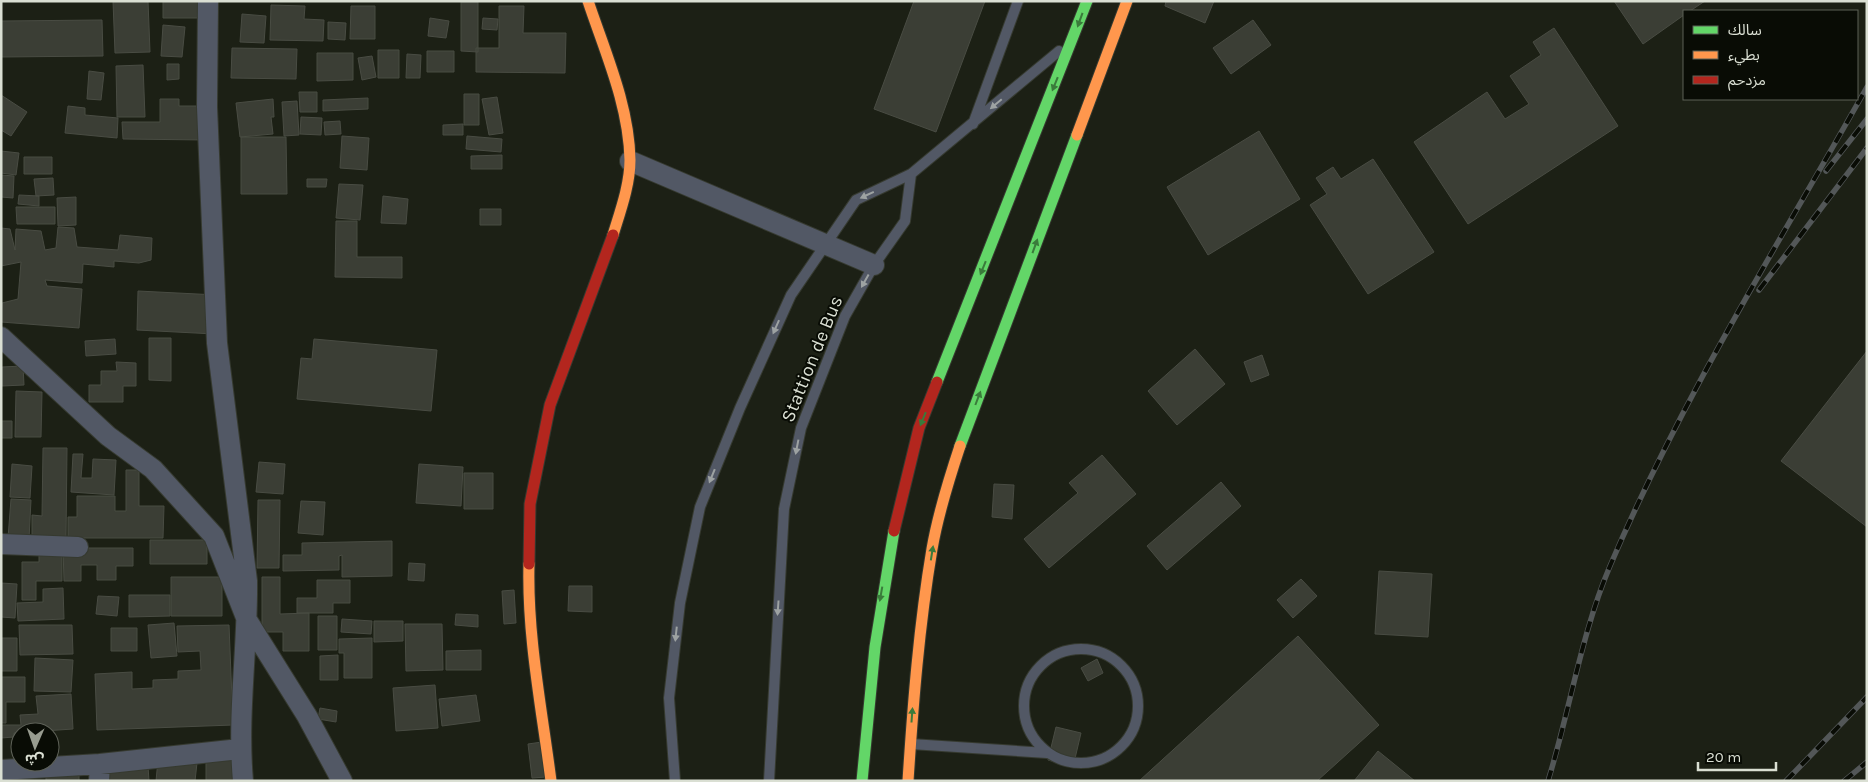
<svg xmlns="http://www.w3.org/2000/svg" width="1868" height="782" viewBox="0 0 1868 782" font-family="Karla,'Noto Sans Arabic',sans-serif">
	<rect width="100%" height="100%" fill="#1c2015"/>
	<path fill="#3b3e35" stroke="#494c43" d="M113,1H148L150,52L115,53Z
		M163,1H205V18H163Z
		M914,1H985L936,132L874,109Z
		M1166,1H1214L1205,23L1165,6Z
		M1614,1H1705L1690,11H1684V15L1643,44Z
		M461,2H478V52L461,51Z
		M271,5L305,6L304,19L324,20L323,41L270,40Z
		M351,6H375V39H350Z
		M499,6H524L523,33H566L565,73L476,72V48H499Z
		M242,14L266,16L264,43L240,42Z
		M430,18L449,21L446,38L428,36Z
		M483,18L498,19L497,30L482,29Z
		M102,20L103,56L1,57V21Z
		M1253,20L1271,45L1231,74L1213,48Z
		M328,22L346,23L345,40L328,39Z
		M163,25L185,27L182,57L161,56Z
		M1554,28L1618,126L1468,224L1414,142L1487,92L1505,119L1529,104L1510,76L1541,55L1533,42Z
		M232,48L297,49L296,79L231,78Z
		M378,50H399V78H378Z
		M427,51H454V72H427Z
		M317,53H353V80L317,81Z
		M407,54L421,55L420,78H406Z
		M372,56L376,77L362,80L358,58Z
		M167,64H179V79L167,80Z
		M143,65L145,117H117L116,66Z
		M89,71L104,73L101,100L87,99Z
		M299,92H317V112H300Z
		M464,94H479V125H464Z
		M1,95L27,112L11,136L1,130Z
		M497,97L503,133L489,135L482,99Z
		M368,98V109L323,111V100Z
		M160,99H179V106H205L206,140L123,139L122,122H160Z
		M273,99L274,117H271L273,134L240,137L236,103Z
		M297,101L299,135L284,136L282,102Z
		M68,106L85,108V115L118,118L117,138L65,133Z
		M301,117L322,118L321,135L300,134Z
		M340,121L341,134L325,135L324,122Z
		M463,124V135H443V125Z
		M1259,131L1300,199L1208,255L1167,187Z
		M342,136L369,138L367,170L340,168Z
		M467,136L502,139L501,152L466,149Z
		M241,137H286L287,194H241Z
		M1,151L19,153L16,175L1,173Z
		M502,155V169H471V156Z
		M24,157H52V174H24Z
		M1373,159L1434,252L1368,294L1310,205L1327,194L1316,178L1333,167L1341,179Z
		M1,175L14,176L13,198L1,197Z
		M53,178L54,195L36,196L34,179Z
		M307,179H327L326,187H307Z
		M339,184L363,185L360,220L336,218Z
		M19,195L39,196V206L18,204Z
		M383,196L408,199L406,224L381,223Z
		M76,197V225L58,226L57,198Z
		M16,207H55V224H17Z
		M480,209H501V225H480Z
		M336,221H357V257H402V278L335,277Z
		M58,227L74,228L77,247L118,250L120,235L152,238L151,260L139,263L114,261V267L83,264L82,283L45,280L47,286L82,289L79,328L1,322L2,303L18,299L21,262L1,266V228L10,229L15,250L16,229L41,231L45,250L56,248Z
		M138,291L217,295L215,334L137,330Z
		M149,338H171V381L149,380Z
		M115,339L116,354L86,356L85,341Z
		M314,339L437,350L431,411L297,399L301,358L312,359Z
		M1195,349L1225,384L1177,425L1148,391Z
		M1867,351V527L1781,461Z
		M1262,355L1269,375L1251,382L1244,362Z
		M116,362L136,363V386H123V402H89V385H101V371H117Z
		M23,366L24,385L2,386V367Z
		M16,391L42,392L41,437H15Z
		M1,421H12V438H1Z
		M43,448H67L66,538H32V515L42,516Z
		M73,454H83L81,478H92L93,459L116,460L114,495L71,492Z
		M1102,455L1136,494L1049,568L1024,539L1078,493L1069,483Z
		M259,462L285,464L283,494L256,492Z
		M12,464L32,466L30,498L10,497Z
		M419,464L463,467L461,506L416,503Z
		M126,470H139V506H164L163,538H68V517H77V496H115V511H126Z
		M464,473H493V509H464Z
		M1221,482L1241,506L1167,570L1147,546Z
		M994,484L1014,485L1012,519L992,517Z
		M11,499L31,500L29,539L8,538Z
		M258,500H280L279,568H257Z
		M301,501L325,502L323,535L298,533Z
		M150,540H207V564H150Z
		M392,541V576L342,577V555L339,556V570L283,571V555H302V543Z
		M63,548H133V566H116V580H97V565H81V581H64Z
		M39,550H62V581H36V600H22V562H39Z
		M409,563L425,564L424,581L408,580Z
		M1379,571L1432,574L1428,637L1375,634Z
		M171,577H222V616H171Z
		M262,577H280V614L309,613V651H283V632H262Z
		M1301,579L1317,596L1293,618L1277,600Z
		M317,580H350V603H333V613H297V598H317Z
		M1,583L17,584L15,618L1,617Z
		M569,586H592V612L568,611Z
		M63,588L64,619L18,621L17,603L43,602V589Z
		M514,590L516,623L504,624L502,591Z
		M129,595H170V616L129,617Z
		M98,596L119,597L117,616L96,614Z
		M456,614L478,615V627L455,625Z
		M318,616H337V650H318Z
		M342,619L372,621L371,634L341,632Z
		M374,621H403V641L374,642Z
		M174,623L177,656L151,658L148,625Z
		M405,624H442L443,670L406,671Z
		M19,625H72L73,654L20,655Z
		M229,625L233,725L97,730L95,674L132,672V689L153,688V680L178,679V671L201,670L200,651L178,652L177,626Z
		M111,628H137V651H111Z
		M1298,636L1379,725L1317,781H1139Z
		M1,638H17V671H1Z
		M372,638V678H344V653H339V639Z
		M481,650V670H446V651Z
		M338,655V680H320V656Z
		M35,658L73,660L71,692L34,691Z
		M1097,659L1103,673L1088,681L1081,668Z
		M1,677H25V702H6V723H1Z
		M435,685L438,728L396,731L393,688Z
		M71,694L73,729L14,733V737L1,738V725H21L20,715L38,714L36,696Z
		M476,695L480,721L442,726L439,699Z
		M320,708L337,711L336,722L318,719Z
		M1056,727L1081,733L1073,767L1048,760Z
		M542,742L546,777L532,778L528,744Z
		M1378,751L1415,781H1354Z
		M206,754H240V781H206Z
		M158,760L197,763L195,781H156Z
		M148,766L149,781H105L104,768Z
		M79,774V781H46V775Z"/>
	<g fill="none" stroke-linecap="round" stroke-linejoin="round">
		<g stroke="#363a30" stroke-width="12">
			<path id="lane" d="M973,124L1018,1
				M1024 706a57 57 0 1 1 114 0a57 57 0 1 1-114 0Z
				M911,744L1047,753
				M675,781L669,698L680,603L700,507L740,408L791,295L856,200L911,174L1059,51
				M769,781L784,509L801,428L845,316L874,265L905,221L911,174"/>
		</g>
		<g stroke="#363a30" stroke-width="22">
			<path id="street" d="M208,1L207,107L217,343L247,581C248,647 237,714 243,781
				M630,161L874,265
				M1,337L108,436L153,469L214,536L247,620L307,716L342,781
				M1,544L78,547
				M1,770L100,764
				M99,781L100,764L240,749"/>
		</g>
		<g stroke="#363a30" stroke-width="13">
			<path id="fast" d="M937,382L1087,1
				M960,446L1077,135
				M862,781L875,647L894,531"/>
		</g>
		<g stroke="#363a30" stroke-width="13">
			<path id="slow" d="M588,1C605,52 629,105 630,160C630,185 620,212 613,235
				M1077,135L1127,1
				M529,564C527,636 542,710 551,781
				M908,781C913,704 919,626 932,549C938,514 949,479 960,446"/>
		</g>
		<g stroke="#363a30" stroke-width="13">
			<path id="jam" d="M894,531L919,428L937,382
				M529,564L530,504L550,405L613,235"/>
		</g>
		<use href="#lane" stroke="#525865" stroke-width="10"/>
		<use href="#street" stroke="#525865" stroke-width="20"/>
		<use href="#fast" stroke="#63d668" stroke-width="11"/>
		<use href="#slow" stroke="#ff974d" stroke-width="11"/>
		<use href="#jam" stroke="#b3261e" stroke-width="11"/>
		<g stroke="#535758" stroke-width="5.5">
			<path id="rail" d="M1826,171L1867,119
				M1759,290L1867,148
				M1548,781C1570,710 1581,634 1610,566C1681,399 1778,245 1867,87
				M1786,781L1867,697
				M1844,781L1867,762"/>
		</g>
		<use href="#rail" stroke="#090c05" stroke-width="4" stroke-dasharray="11" stroke-linecap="butt"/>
	</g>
	<defs><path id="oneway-solid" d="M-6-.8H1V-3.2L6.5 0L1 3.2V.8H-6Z" transform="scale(1.25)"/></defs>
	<g fill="#3a7b3b">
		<use href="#oneway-solid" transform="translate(1080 20) rotate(110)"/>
		<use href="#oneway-solid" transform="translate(1055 84) rotate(112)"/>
		<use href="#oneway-solid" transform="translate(1035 246) rotate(-70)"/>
		<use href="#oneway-solid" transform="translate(983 268) rotate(112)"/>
		<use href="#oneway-solid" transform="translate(978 398) rotate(-69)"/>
		<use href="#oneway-solid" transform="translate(923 419) rotate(112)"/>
		<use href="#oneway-solid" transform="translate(932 553) rotate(-81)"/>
		<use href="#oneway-solid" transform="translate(881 594) rotate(100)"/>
		<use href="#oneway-solid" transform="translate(912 715) rotate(-86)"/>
	</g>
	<g fill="#9da2a2">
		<use href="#oneway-solid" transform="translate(996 104) rotate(140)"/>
		<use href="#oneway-solid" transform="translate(867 195) rotate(155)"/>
		<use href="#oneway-solid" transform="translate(865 281) rotate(119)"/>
		<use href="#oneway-solid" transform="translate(776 327) rotate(114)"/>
		<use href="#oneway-solid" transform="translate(797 447) rotate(101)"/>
		<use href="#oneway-solid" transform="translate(712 476) rotate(112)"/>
		<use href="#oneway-solid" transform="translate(778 608) rotate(94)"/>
		<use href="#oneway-solid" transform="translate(676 634) rotate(96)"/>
	</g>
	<g text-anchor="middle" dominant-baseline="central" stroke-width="4" stroke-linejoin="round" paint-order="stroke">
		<g font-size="19" fill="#dadfd3" stroke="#090c05">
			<text transform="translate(812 359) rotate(-68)">Stattion de Bus</text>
		</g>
	</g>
	<rect width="1868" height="782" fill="none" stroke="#dadfd3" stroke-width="5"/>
	<rect x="1683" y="10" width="175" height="90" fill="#090c05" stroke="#5d6057"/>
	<rect x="1693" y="26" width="25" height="8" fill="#63d668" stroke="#5d6057"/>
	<text x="1728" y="35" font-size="15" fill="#dadfd3">سالك</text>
	<rect x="1693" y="51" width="25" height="8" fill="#ff974d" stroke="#5d6057"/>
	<text x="1728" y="60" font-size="15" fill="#dadfd3">بطيء</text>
	<rect x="1693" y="76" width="25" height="8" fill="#b3261e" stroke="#5d6057"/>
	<text x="1728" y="85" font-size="15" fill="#dadfd3">مزدحم</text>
	<g transform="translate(35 747) rotate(182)"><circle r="24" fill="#090c05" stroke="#5d6057"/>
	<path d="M0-4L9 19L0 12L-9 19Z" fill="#989c90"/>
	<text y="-8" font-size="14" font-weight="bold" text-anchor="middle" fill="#dadfd3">ش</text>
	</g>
	<path d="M1698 762v8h78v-8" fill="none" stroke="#dadfd3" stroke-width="2.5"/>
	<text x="1706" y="762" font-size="15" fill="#dadfd3" stroke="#090c05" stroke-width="4" paint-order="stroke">20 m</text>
</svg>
